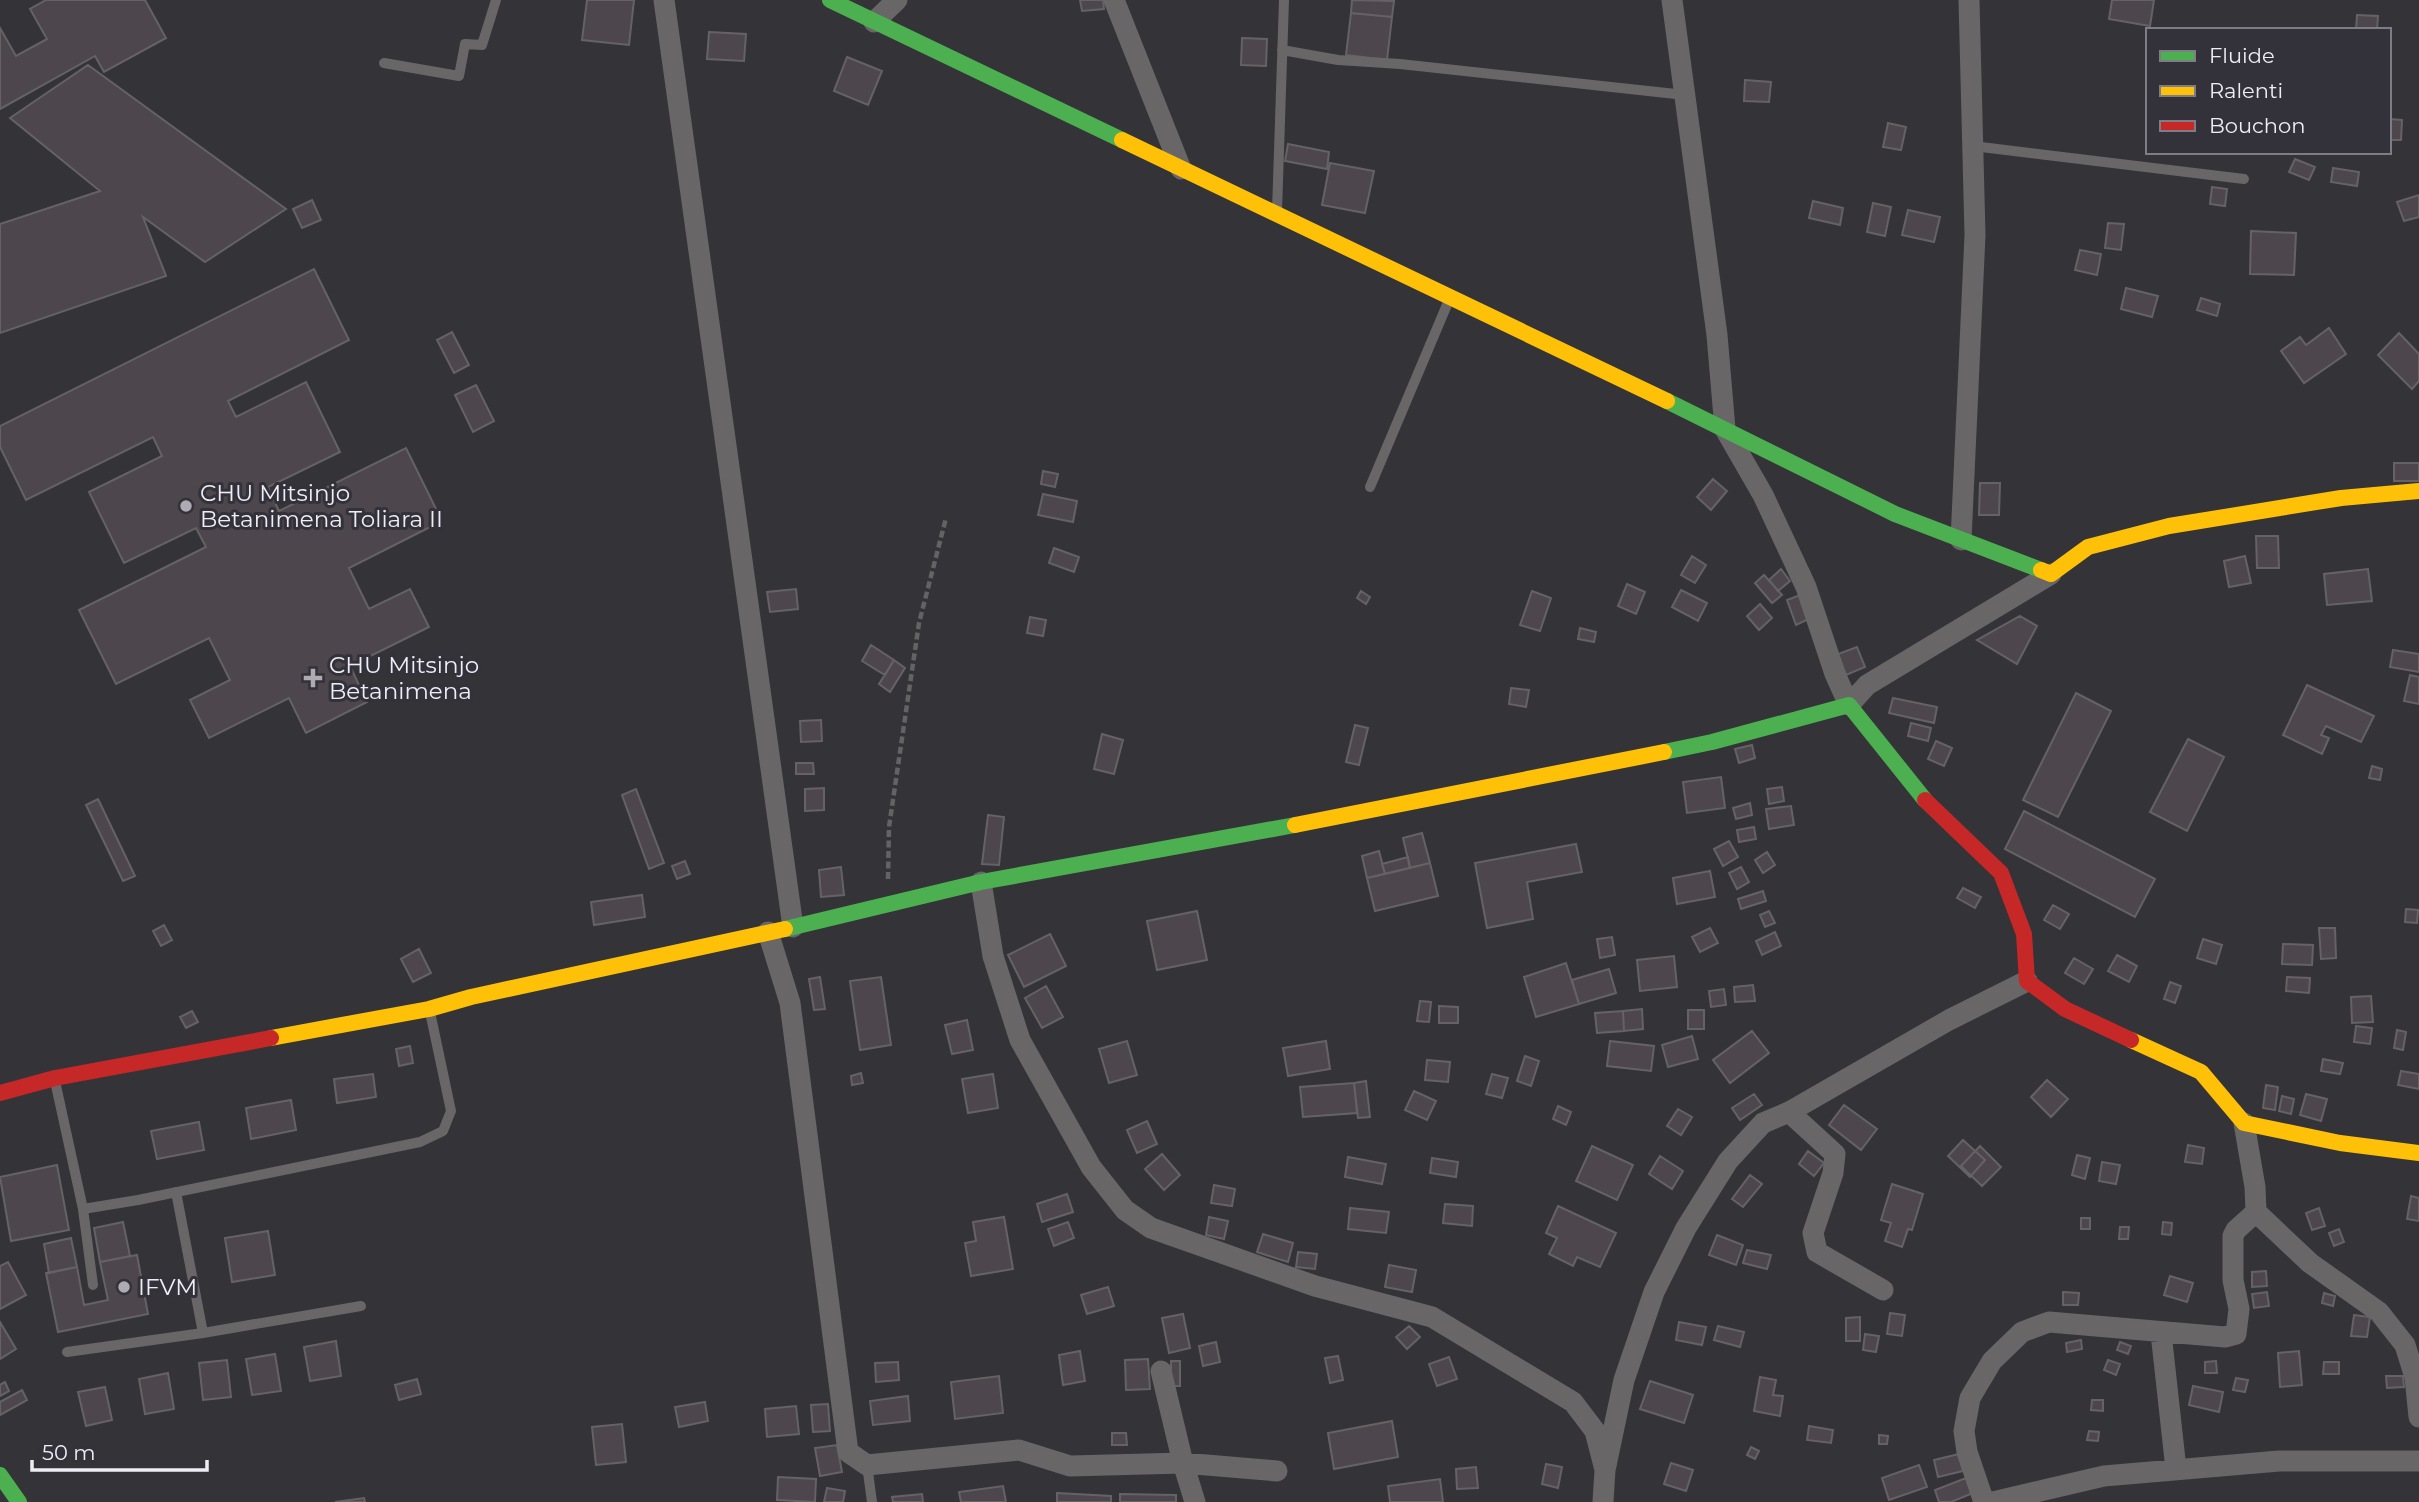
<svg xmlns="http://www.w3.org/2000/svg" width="2419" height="1502" viewBox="0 0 2419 1502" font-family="Montserrat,sans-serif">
	<rect width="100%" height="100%" fill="#343338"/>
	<path fill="#4d464c" stroke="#656265" stroke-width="2" d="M46,0H145L166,38L104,72L95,56L0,109V28L16,56L47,39L30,9Z
		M587,0H634L629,45L582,40Z
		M1080,0H1103L1104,9L1082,11Z
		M1352,0L1394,1L1392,17L1351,13Z
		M2112,0H2154L2150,26L2109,19Z
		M1351,13L1392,17L1387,60L1346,55Z
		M2357,15L2378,16L2377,30H2356Z
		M709,32L746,34L744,61L707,59Z
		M1242,38L1267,39L1266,66L1241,65Z
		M847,57L882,71L868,105L834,91Z
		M88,65L286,209L205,262L143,217L166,276L0,333V224L100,191L10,118Z
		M1745,80L1771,82L1769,102L1744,101Z
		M2389,119L2402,120L2401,140H2389Z
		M1888,123L1906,127L1901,150L1883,147Z
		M1288,144L1329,152L1327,169L1285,161Z
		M2295,159L2315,167L2309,180L2289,172Z
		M1330,163L1374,171L1365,213L1322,205Z
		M2333,168L2359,172L2357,186L2331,182Z
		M2212,187L2227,189L2225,206L2210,204Z
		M2419,195V217L2404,221L2397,202Z
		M312,200L321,220L302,228L293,209Z
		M1813,201L1843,208L1840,225L1809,218Z
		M1873,203L1891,207L1885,236L1867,232Z
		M1908,210L1940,217L1934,242L1902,235Z
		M2108,223L2124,224L2121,250L2105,248Z
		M2251,231L2296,233L2294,275L2250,274Z
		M2080,250L2101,254L2097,275L2075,270Z
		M314,269L349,340L228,401L236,417L306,382L340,452L268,487L279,511L406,448L442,521L349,568L369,609L410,589L429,627L350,666L367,702L306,733L289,698L209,738L190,700L230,680L209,638L116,684L79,610L206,547L196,528L124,563L89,492L162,456L153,437L26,500L0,447V426Z
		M2126,288L2158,296L2152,317L2121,309Z
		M2201,298L2220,304L2217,316L2197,310Z
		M2329,328L2346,354L2304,383L2281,351L2300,337L2306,345Z
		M452,332L469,365L454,373L437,340Z
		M2399,333L2419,354V381L2412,389L2378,355Z
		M476,385L494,421L473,432L455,395Z
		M2394,463H2419V481H2394Z
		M1043,471L1058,474L1055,487L1041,484Z
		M1713,479L1727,491L1711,510L1697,497Z
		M1980,483H2000L1999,515H1979Z
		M1043,494L1077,501L1073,522L1038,515Z
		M2256,536H2278L2279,568H2257Z
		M1054,548L1079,557L1074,572L1049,563Z
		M1692,556L1706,565L1695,583L1681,575Z
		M2245,556L2251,583L2229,587L2224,561Z
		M1781,569L1790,581L1778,591L1769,580Z
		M2368,569L2372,601L2327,605L2324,574Z
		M1764,575L1782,595L1772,603L1755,583Z
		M1627,584L1645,592L1636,614L1618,606Z
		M796,589L798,609L770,612L767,592Z
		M1681,590L1707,603L1698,621L1672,607Z
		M1361,591L1370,597L1366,604L1357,598Z
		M1532,591L1551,598L1540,631L1520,625Z
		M1800,595L1809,619L1796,625L1787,600Z
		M1760,604L1772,618L1759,630L1747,616Z
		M2020,616L2037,626L2017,664L1977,640Z
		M1030,617L1046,620L1043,636L1027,633Z
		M1580,628L1596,632L1594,642L1578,639Z
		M871,645L894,660L885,675L862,661Z
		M1857,647L1865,667L1846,675L1838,654Z
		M2393,650L2419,654V672L2390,667Z
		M894,660L905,668L890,692L879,684Z
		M2410,675L2419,677V704L2404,701Z
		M2307,685L2374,716L2361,742L2326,726L2321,735L2329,738L2322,754L2283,735Z
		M1511,688L1529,690L1526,707L1509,704Z
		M2076,693L2111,711L2058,817L2023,800Z
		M1893,698L1937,707L1934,723L1889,713Z
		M821,720L822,741L801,742L800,721Z
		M1911,723L1931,728L1928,741L1908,736Z
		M1355,725L1368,728L1359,765L1346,762Z
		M1102,734L1123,740L1114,774L1094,769Z
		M2188,739L2224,757L2187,831L2150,812Z
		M1936,741L1952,748L1944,766L1928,759Z
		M1752,745L1755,758L1739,763L1735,749Z
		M796,763H813L814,774H796Z
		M2372,766L2382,769L2380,780L2369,778Z
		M1721,777L1725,808L1687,813L1683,782Z
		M1782,787L1784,801L1769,804L1767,789Z
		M824,788V810L805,811V789Z
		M636,789L664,863L649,869L622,795Z
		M98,799L135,876L123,881L86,805Z
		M1750,803L1752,815L1736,819L1733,808Z
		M1791,806L1794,825L1769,829L1766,809Z
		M2024,811L2155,879L2135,917L2005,849Z
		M988,815L1004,817L999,865L982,864Z
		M1754,827L1756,839L1739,842L1737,830Z
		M1422,833L1430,863L1410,868L1403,838Z
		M1729,841L1738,857L1723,866L1714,849Z
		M1576,844L1582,872L1527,882L1533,919L1487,928L1475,863Z
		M1379,851L1385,874L1367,878L1362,856Z
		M1767,852L1775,865L1763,873L1755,860Z
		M1408,857L1410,868L1385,874L1382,864Z
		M685,861L690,874L677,879L672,866Z
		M1430,863L1438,896L1375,911L1367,878Z
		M841,867L844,895L821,897L819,870Z
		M1741,867L1749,882L1737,889L1729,873Z
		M1710,871L1715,897L1677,904L1673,878Z
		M1963,888L1981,897L1975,908L1957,898Z
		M1763,891L1766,901L1741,909L1738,899Z
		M642,895L645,917L594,925L591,902Z
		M2053,905L2069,914L2060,929L2044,920Z
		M2406,909L2418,910L2417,923L2405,922Z
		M1197,911L1207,960L1157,970L1147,921Z
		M1769,911L1775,923L1765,927L1760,915Z
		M164,925L172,940L161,946L153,931Z
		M1710,928L1718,943L1700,952L1692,937Z
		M2319,928H2335L2336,958L2321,959Z
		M1775,932L1781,946L1762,955L1756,941Z
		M1050,934L1066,966L1024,987L1008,955Z
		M1612,937L1615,955L1600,958L1597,939Z
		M2203,939L2222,945L2216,964L2197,958Z
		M2283,944L2313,945L2312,965L2282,964Z
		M419,949L431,973L413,982L401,959Z
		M2117,955L2137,966L2129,982L2108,971Z
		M1674,956L1677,987L1640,991L1637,960Z
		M2074,958L2093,969L2084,984L2065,973Z
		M1566,963L1579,1004L1536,1017L1524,977Z
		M1609,969L1616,993L1579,1004L1572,980Z
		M820,977L825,1009L814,1010L809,979Z
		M881,977L891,1045L860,1050L850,981Z
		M2287,977L2310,978L2309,993L2286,991Z
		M2170,982L2181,986L2175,1003L2164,999Z
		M1753,985L1755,1001L1735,1002L1734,987Z
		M1046,986L1063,1017L1042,1028L1025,998Z
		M1724,989L1726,1005L1711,1007L1709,991Z
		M2371,996L2373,1022L2352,1023L2351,997Z
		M1420,1001L1431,1002L1429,1022L1417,1021Z
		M1439,1006L1458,1007V1023H1439Z
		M1642,1009L1643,1029L1624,1031L1623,1011Z
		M1688,1010H1704V1029H1688Z
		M192,1011L198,1022L186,1028L180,1017Z
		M1623,1011L1624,1031L1597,1033L1595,1013Z
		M967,1020L973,1050L952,1054L945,1025Z
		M2356,1026L2372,1028L2370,1044L2354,1042Z
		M2397,1030L2406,1032L2403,1050L2394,1048Z
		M1752,1031L1769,1053L1730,1083L1713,1060Z
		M1692,1036L1698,1059L1668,1067L1662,1045Z
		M1127,1041L1137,1075L1109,1083L1099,1049Z
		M1326,1041L1330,1069L1288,1076L1283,1048Z
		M1610,1041L1654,1046L1651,1071L1607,1066Z
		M410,1046L413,1063L399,1066L396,1049Z
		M1525,1056L1539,1061L1531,1086L1517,1081Z
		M2323,1059L2343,1063L2340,1074L2321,1071Z
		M1427,1060L1450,1062L1448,1082L1425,1080Z
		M2401,1071L2419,1074V1089L2398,1085Z
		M861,1073L863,1083L852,1085L851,1076Z
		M373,1074L376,1097L337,1103L334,1079Z
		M993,1074L998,1108L968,1113L962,1079Z
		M1492,1074L1508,1078L1502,1098L1486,1094Z
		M2047,1080L2068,1099L2051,1117L2031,1097Z
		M1366,1081L1370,1117L1358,1118L1354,1083Z
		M1354,1083L1357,1113L1303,1117L1300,1087Z
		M2266,1085L2278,1087L2275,1110L2263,1108Z
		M1414,1091L1436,1101L1427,1120L1405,1110Z
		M1754,1094L1762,1105L1740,1120L1732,1108Z
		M2306,1094L2327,1099L2321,1121L2300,1115Z
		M2282,1096L2294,1099L2291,1114L2279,1111Z
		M291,1100L296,1130L251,1139L246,1108Z
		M1844,1105L1877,1129L1861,1150L1829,1125Z
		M1558,1106L1571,1112L1566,1125L1553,1119Z
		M1678,1109L1692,1117L1681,1135L1667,1126Z
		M1147,1121L1157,1144L1137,1153L1127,1130Z
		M199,1122L204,1150L157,1159L151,1131Z
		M1963,1140L1985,1160L1970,1177L1948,1156Z
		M2188,1145L2204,1148L2202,1164L2185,1162Z
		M1592,1146L1633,1165L1617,1200L1576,1181Z
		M1980,1146L2001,1167L1982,1186L1961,1166Z
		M1808,1151L1824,1163L1814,1176L1799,1164Z
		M1162,1154L1180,1175L1164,1190L1145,1169Z
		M2077,1155L2090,1158L2085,1179L2072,1175Z
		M1660,1156L1683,1171L1672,1189L1649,1174Z
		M1348,1157L1386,1164L1382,1184L1345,1177Z
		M1432,1158L1458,1162L1456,1177L1430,1173Z
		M2102,1162L2120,1165L2116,1184L2099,1181Z
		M57,1165L69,1230L11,1241L0,1177Z
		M1750,1175L1762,1184L1743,1207L1732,1199Z
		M1892,1184L1923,1194L1912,1230L1908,1229L1902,1247L1885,1241L1891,1223L1881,1220Z
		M1214,1185L1235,1189L1232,1206L1211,1203Z
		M1067,1194L1073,1212L1042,1222L1037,1204Z
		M2411,1196L2419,1198V1221L2407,1219Z
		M1445,1204L1473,1206L1472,1226L1443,1223Z
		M1558,1206L1616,1233L1600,1267L1577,1257L1573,1266L1549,1254L1557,1238L1546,1233Z
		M1350,1208L1389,1212L1386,1233L1348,1229Z
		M2319,1208L2325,1226L2312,1230L2306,1213Z
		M1004,1217L1013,1269L971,1276L965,1243L976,1241L973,1222Z
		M1209,1217L1228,1221L1224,1239L1206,1235Z
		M2081,1218H2090V1229H2081Z
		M123,1222L130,1256L100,1262L94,1228Z
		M1068,1222L1074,1238L1054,1246L1048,1229Z
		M2163,1222L2172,1223L2171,1235L2162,1234Z
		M2120,1227H2129L2128,1239H2119Z
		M2339,1229L2344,1242L2334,1246L2329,1233Z
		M268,1231L275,1275L232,1282L225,1238Z
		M1263,1234L1293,1243L1288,1262L1257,1252Z
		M1717,1235L1743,1245L1736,1265L1709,1255Z
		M71,1238L77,1267L49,1273L44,1244Z
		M1747,1250L1771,1255L1767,1269L1743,1263Z
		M1298,1252L1317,1254L1315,1269L1296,1267Z
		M137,1255L148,1314L58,1332L46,1273L77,1267L84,1305L108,1300L100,1262Z
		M8,1262L26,1295L0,1309V1266Z
		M1389,1265L1416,1270L1412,1292L1385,1287Z
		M2266,1271L2267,1286L2252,1287V1272Z
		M2170,1276L2193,1283L2187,1302L2164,1295Z
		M1108,1287L1114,1306L1087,1314L1081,1295Z
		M2063,1292L2079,1293L2078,1305H2063Z
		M2267,1292L2269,1306L2254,1308L2252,1294Z
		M2324,1293L2335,1296L2333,1306L2322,1303Z
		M1890,1313L1905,1315L1902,1336L1887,1334Z
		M1183,1314L1190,1348L1169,1353L1162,1318Z
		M2354,1315L2370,1317L2367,1337L2351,1336Z
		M1860,1317V1341H1846V1318Z
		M0,1322L16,1349L0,1359Z
		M1679,1322L1706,1327L1702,1345L1676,1340Z
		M1409,1326L1420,1337L1407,1349L1396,1337Z
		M1718,1326L1744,1332L1740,1347L1714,1340Z
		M1865,1334L1879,1336L1876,1352L1863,1350Z
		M2081,1340L2082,1349L2067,1352L2066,1343Z
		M336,1341L341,1376L310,1381L304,1347Z
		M1216,1342L1220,1362L1203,1366L1199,1346Z
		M2120,1342L2131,1346L2128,1354L2117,1350Z
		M1080,1351L1085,1381L1063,1385L1059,1355Z
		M2299,1351L2302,1385L2280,1387L2278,1353Z
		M275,1354L281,1391L252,1395L246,1359Z
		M1338,1356L1343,1380L1330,1383L1325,1358Z
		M1449,1357L1457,1379L1437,1386L1429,1364Z
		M1148,1359L1150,1389L1126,1390L1125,1360Z
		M227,1360L231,1397L203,1400L199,1363Z
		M2108,1360L2120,1364L2116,1375L2104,1370Z
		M1171,1361H1180V1386H1171Z
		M2216,1361L2217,1373H2205V1362Z
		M898,1362L899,1380L876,1382L875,1363Z
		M2324,1362H2339V1374H2323Z
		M168,1373L174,1409L145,1414L139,1379Z
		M999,1376L1003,1413L955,1419L951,1382Z
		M2386,1376H2403L2404,1387L2387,1388Z
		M1760,1377L1776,1380L1773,1395L1783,1396L1780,1416L1754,1411Z
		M2236,1378L2248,1380L2245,1392L2233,1390Z
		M417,1379L421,1394L399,1400L395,1385Z
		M1650,1381L1693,1395L1684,1423L1640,1409Z
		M5,1382L9,1391L0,1396V1385Z
		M2193,1386L2223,1392L2219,1412L2189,1405Z
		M105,1387L112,1420L86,1426L78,1392Z
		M22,1390L27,1400L0,1415V1402Z
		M908,1396L910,1421L873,1425L870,1401Z
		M2092,1400H2103V1411L2091,1410Z
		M705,1402L708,1421L679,1427L675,1407Z
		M828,1404L830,1431L813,1432L811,1405Z
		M796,1406L799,1434L767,1437L765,1409Z
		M1392,1421L1398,1457L1334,1469L1328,1433Z
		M622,1424L626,1462L596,1465L592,1427Z
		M1809,1426L1833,1430L1831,1443L1807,1440Z
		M2089,1431L2099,1432L2098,1441L2087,1440Z
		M1112,1433H1126L1127,1445H1112Z
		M1879,1435L1888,1436L1887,1444H1879Z
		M837,1445L842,1472L820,1476L815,1448Z
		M1751,1447L1759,1451L1755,1459L1747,1455Z
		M1959,1454L1963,1471L1938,1477L1934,1460Z
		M1671,1463L1693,1470L1686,1491L1664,1484Z
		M1546,1464L1562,1467L1558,1488L1542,1484Z
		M1919,1465L1927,1487L1889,1500L1882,1478Z
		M1476,1467L1478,1488L1457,1489L1456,1469Z
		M778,1477L816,1479L815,1502L777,1500Z
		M1966,1478L1973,1493L1951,1502H1939L1935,1490Z
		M1440,1479L1443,1502H1390L1388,1486Z
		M1003,1486L1006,1502H961L959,1492Z
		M827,1488L845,1491L843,1502H824Z
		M1057,1493L1111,1496V1502H1057Z
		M922,1494L923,1502H893L892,1497Z
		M1120,1494L1176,1495V1502H1120Z
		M364,1498L365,1502H335Z"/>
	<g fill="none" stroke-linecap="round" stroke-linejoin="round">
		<path stroke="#646364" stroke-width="4.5" stroke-dasharray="7 3.5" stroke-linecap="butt" d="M888,879L889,827L919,623L946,518"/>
		<path stroke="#686667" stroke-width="10" d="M1282,50L1338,60L1400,64L1685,95
			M384,63L459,76L465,44L482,45L496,0
			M1973,146L2244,179
			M1277,211L1284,0
			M1370,487L1449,300
			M55,1081L83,1209L93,1285
			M176,1192L203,1333
			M83,1209L138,1200L420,1142L443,1131L451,1111L430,1012
			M67,1352L203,1333L361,1306
			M867,1465L872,1502"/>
		<path stroke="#686667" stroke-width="21" d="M664,0L793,927
			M1114,0L1181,169
			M1672,0L1717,335L1725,429L1763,495L1806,587L1835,674L1849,705L1867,685L2051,574
			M874,22L897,0
			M1961,540L1975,235L1969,0
			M981,882L993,956L1020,1040L1091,1167L1125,1210L1151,1228L1315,1286L1432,1317L1573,1402L1595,1431L1605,1470
			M768,932L790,1003L848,1452L867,1465L1019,1450L1070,1466L1183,1463L1277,1471
			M1789,1112L1835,1154L1833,1173L1813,1233L1817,1252L1883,1290
			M2244,1123L2255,1187L2256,1212L2310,1263L2379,1312L2405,1345L2415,1377L2419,1417
			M2161,1333L2176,1469
			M1161,1371L1183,1463L1195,1502
			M1603,1502L1605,1470L1624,1380L1654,1292L1686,1228L1728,1161L1763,1123L1789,1112L1949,1020L2027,981
			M1984,1502L1967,1452L1964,1431L1970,1398L1992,1361L2022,1332L2049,1322L2225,1337L2236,1334L2239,1309L2233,1280V1236L2236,1230L2256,1212
			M1993,1502L2104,1476L2279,1461H2419"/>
		<path stroke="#4caf50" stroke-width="16" d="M830,0L1122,140
			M1667,401L1895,514L2041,570
			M1664,752L1712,742L1849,705L1925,800
			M785,929L981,882L1295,825
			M0,1475L19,1502"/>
		<path stroke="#ffc107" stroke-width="16" d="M1122,140L1667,401
			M2041,570L2051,574L2088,547L2169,526L2341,498L2419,491
			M1295,825L1664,752
			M271,1038L429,1009L471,997L785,929
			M2131,1040L2201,1072L2244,1123L2340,1143L2419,1153"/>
		<path stroke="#c62828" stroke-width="16" d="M1925,800L2001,873L2024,934L2027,981L2065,1009L2131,1040
			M0,1093L55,1078L271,1038"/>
	</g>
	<g fill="#aeacb2" stroke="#33313a" stroke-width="2.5">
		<circle cx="186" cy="506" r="7"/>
		<path d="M309.5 667.5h7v7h7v7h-7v7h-7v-7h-7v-7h7z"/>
		<circle cx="124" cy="1287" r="7"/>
	</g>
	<g text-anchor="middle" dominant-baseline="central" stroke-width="6" stroke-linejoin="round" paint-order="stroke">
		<g font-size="23" fill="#efedf4" stroke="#33313a" text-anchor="start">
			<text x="200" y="493">CHU Mitsinjo<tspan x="200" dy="26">Betanimena Toliara II</tspan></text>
			<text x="329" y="665">CHU Mitsinjo<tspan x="329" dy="26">Betanimena</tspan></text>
			<text x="138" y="1287">IFVM</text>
		</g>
	</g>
	<rect x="2146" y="28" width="245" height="126" fill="#33313a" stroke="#7e7c84" stroke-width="2"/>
	<rect x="2160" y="51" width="35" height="10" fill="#4caf50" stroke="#7e7c84" stroke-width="2"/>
	<text x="2209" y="63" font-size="21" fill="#efedf4">Fluide</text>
	<rect x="2160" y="86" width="35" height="10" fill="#ffc107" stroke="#7e7c84" stroke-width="2"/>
	<text x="2209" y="98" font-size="21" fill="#efedf4">Ralenti</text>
	<rect x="2160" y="121" width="35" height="10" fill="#c62828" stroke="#7e7c84" stroke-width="2"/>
	<text x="2209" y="133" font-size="21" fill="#efedf4">Bouchon</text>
	<path d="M32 1460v10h175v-10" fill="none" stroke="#efedf4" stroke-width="3.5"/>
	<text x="42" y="1460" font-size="21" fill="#efedf4" stroke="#33313a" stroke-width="5" paint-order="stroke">50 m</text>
</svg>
